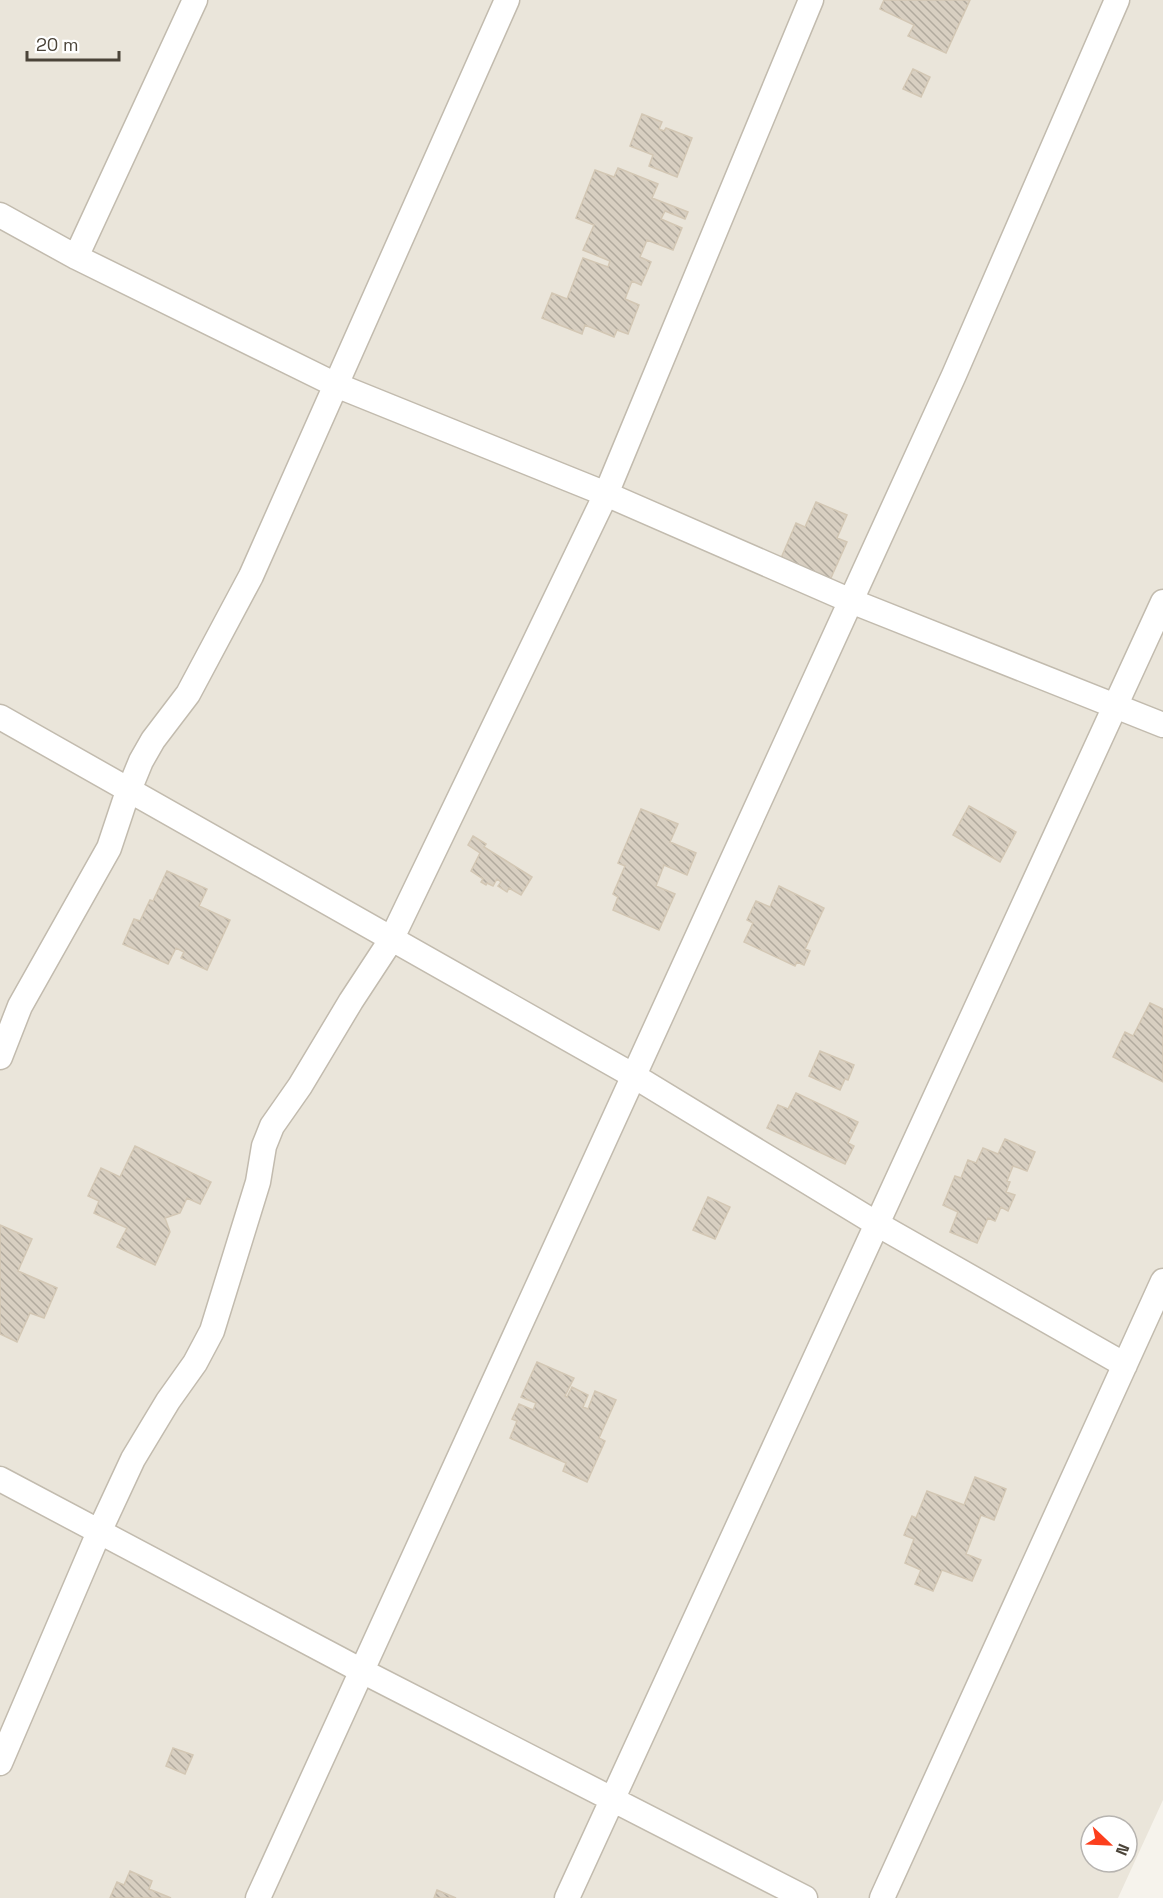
<svg xmlns="http://www.w3.org/2000/svg" width="1163" height="1898" viewBox="0 0 1163 1898" font-family="'Space Grotesk',sans-serif">
	<defs>
		<pattern id="building-back-hatch" width="6" height="6" patternUnits="userSpaceOnUse" patternTransform="scale(1.5)"><rect width="6" height="6" fill="#d8cfc1"/><path d="M-1 5l2 2M0 0l6 6M5-1l2 2" fill="none" stroke="#b1aa9e"/></pattern>
	</defs>
	<rect width="100%" height="100%" fill="#f6f3ec"/>
	<path fill="#eae5da" fill-rule="evenodd" d="M0,0H1163V1800L1118,1898H0ZM1091,1826H1127V1862H1091Z"/>
	<path fill="url(#building-back-hatch)" stroke="#d3c7b4" stroke-width="1.5" d="M884,0H970L946,53L908,36L914,25L880,9Z
		M913,69L930,77L921,97L903,89Z
		M642,114L662,122L659,129L664,131L666,128L692,138L677,177L649,166L653,155L630,146Z
		M618,168L658,184L652,198L688,212L685,219L665,211L661,219L682,228L673,250L647,240L640,257L651,262L641,285L632,281L625,299L639,305L628,334L617,330L614,337L585,325L582,334L542,318L552,293L567,299L583,258L608,267L610,261L583,250L594,225L576,218L595,170L614,177Z
		M816,502L847,515L837,538L847,542L830,580L781,558L796,523L805,527Z
		M969,806L1016,832L1000,862L953,835Z
		M641,809L678,824L670,842L696,853L687,875L664,865L656,886L675,894L659,930L613,910L618,897L613,894L625,866L618,863Z
		M473,836L486,844L484,847L532,877L521,895L509,888L507,892L498,886L501,882L497,879L493,886L487,883L486,885L481,882L483,879L471,871L480,853L468,845Z
		M167,871L207,889L199,906L230,920L207,970L181,958L184,952L176,948L168,964L123,944L134,919L140,921L150,900L153,901Z
		M779,886L824,908L805,949L810,951L804,965L797,962L795,966L744,942L753,923L747,920L756,901L770,907Z
		M1150,1003L1163,1009V1082L1113,1057L1125,1032L1133,1036Z
		M820,1051L854,1065L848,1080L845,1079L840,1090L809,1076Z
		M796,1093L858,1122L848,1143L854,1146L845,1164L767,1128L778,1105L788,1109Z
		M1005,1139L1035,1152L1027,1171L1013,1166L1007,1181L1010,1182L1006,1192L1015,1195L1008,1211L1001,1207L995,1221L988,1218L977,1243L950,1232L958,1212L943,1205L955,1176L961,1178L968,1160L976,1163L983,1148L998,1154Z
		M135,1146L211,1182L200,1204L187,1198L180,1213L165,1218L170,1232L155,1265L117,1247L127,1228L94,1213L99,1201L88,1196L101,1168L120,1177Z
		M708,1197L730,1207L715,1239L693,1230Z
		M0,1225L32,1239L18,1271L57,1288L44,1318L30,1313L17,1342L0,1334Z
		M537,1362L574,1378L565,1396L567,1397L572,1387L588,1395L583,1407L588,1409L595,1391L616,1400L599,1438L605,1441L587,1482L563,1471L566,1463L510,1438L517,1421L512,1419L519,1404L533,1410L536,1403L521,1397Z
		M975,1477L1006,1489L994,1520L981,1515L966,1554L981,1560L972,1581L942,1570L933,1591L915,1584L921,1570L905,1563L914,1539L904,1535L912,1516L916,1518L927,1491L964,1505Z
		M173,1748L193,1755L185,1774L166,1766Z
		M130,1871L152,1881L149,1889L171,1898H110L117,1882L124,1885Z
		M437,1890L456,1898H434Z"/>
	<g fill="none" stroke-linecap="round" stroke-linejoin="round">
		<g stroke="#c2bbae" stroke-width="27">
			<path id="street" d="M0,215L76,257L336,385L606,494L851,601L1163,725
				M76,257L195,0
				M0,717L634,1076L877,1224L1125,1365
				M0,1057L20,1006L109,848L125,800L141,761L153,740L188,694L251,576L507,0
				M0,1479L362,1671L805,1898
				M0,1763L99,1532L133,1459L168,1401L195,1363L212,1331L258,1182L264,1146L272,1126L300,1086L351,1001L391,940L606,494L811,0
				M258,1898L954,375L1117,0
				M567,1898L1163,602
				M882,1898L1163,1281"/>
		</g>
		<use href="#street" stroke="#fff" stroke-width="24"/>
	</g>
	<g transform="translate(1109 1844) rotate(113)"><circle r="28" fill="#ffffff" stroke="#b7b4b0" stroke-width="1.5"/>
	<path d="M0-4.5L10 22L0 15L-10 22Z" fill="#fc3f1d"/>
	<text y="-9" font-size="16" font-weight="bold" text-anchor="middle" fill="#4b4439">N</text>
	</g>
	<path d="M27 51v9h92v-9" fill="none" stroke="#4b4439" stroke-width="3"/>
	<text x="36" y="51" font-size="18" fill="#4b4439" stroke="#ffffff" stroke-width="4.5" paint-order="stroke">20 m</text>
</svg>
